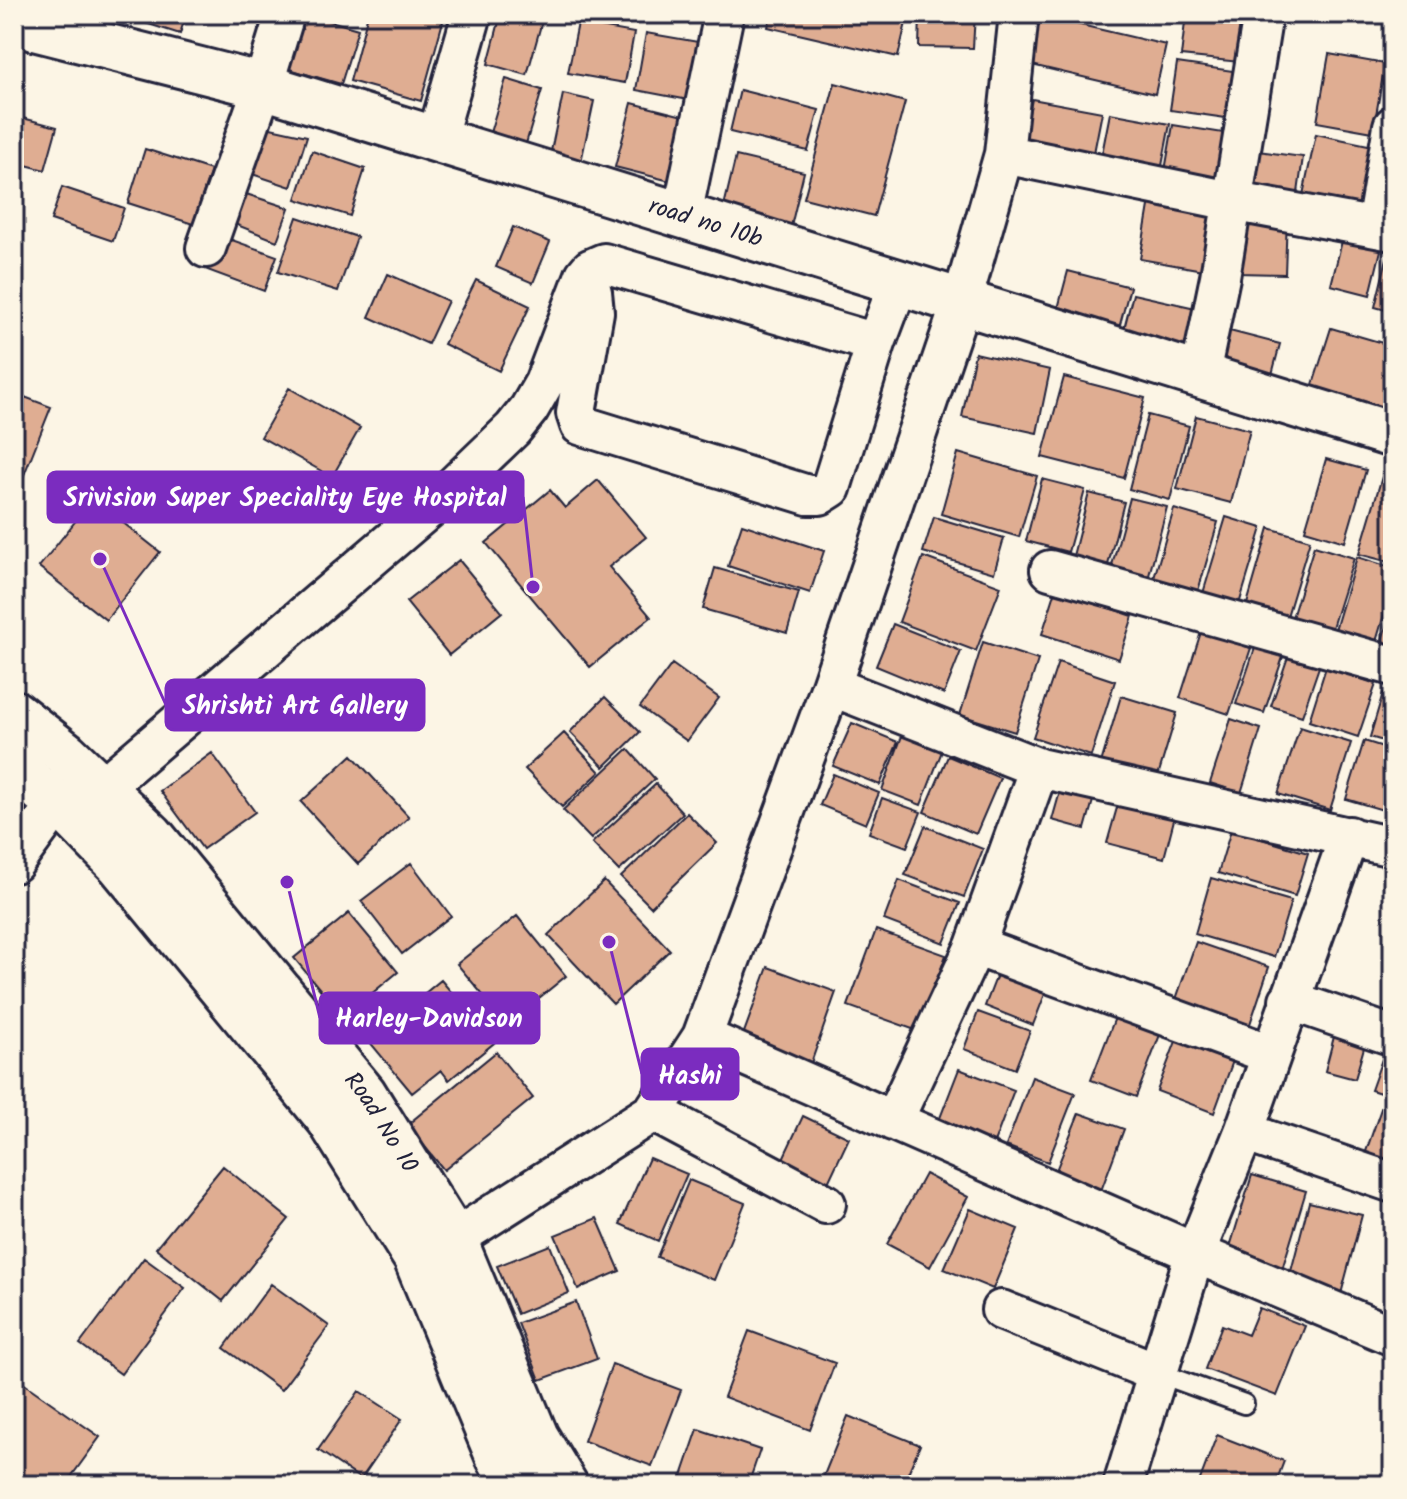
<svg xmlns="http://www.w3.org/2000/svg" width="1407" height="1499" viewBox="0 0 1407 1499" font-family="Kalam,sans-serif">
	<rect width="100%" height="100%" fill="#fcf5e5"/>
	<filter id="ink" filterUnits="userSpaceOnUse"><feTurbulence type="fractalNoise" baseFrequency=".0125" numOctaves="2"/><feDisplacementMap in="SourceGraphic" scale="16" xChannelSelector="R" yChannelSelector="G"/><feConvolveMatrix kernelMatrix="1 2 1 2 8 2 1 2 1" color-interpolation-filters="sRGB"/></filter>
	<g filter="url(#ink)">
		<path fill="#dfad92" stroke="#22223b" stroke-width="2" d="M138,14H186L180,34L136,20Z
			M297,14H306L358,29L341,84L281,67Z
			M368,14H445L421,101L350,81Z
			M501,14H544L527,75L488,64Z
			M771,14H908L898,57L768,27Z
			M920,14H975L973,48L919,47Z
			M1034,14L1166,45L1155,94L1019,62Z
			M1186,14L1255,17L1250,63L1181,56Z
			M578,23L634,33L625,83L568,73Z
			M646,33L704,43L694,101L636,90Z
			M1329,54L1385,64L1373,132L1317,122Z
			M1177,63L1240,72L1233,119L1170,110Z
			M506,79L542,90L525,147L489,136Z
			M835,83L905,102L874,216L804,198Z
			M740,90L819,110L808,151L730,132Z
			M563,94L594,101L581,162L550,156Z
			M1032,99L1102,112L1091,168L1021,154Z
			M632,103L691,118L674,182L615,167Z
			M1110,113L1170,124L1160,176L1100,164Z
			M15,116L57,127L45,170L14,162Z
			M1173,125L1236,135L1226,192L1163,182Z
			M266,127L307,136L291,187L246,172Z
			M1316,134L1373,146L1360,207L1303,195Z
			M145,149L211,170L193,224L128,203Z
			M1242,149L1303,157L1298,193L1237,185Z
			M312,151L365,169L350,216L296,199Z
			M736,156L804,172L788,239L720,223Z
			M62,187L124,208L113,241L51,220Z
			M243,193L289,208L277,241L232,223Z
			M1151,194L1221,207L1209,271L1140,259Z
			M1238,214L1287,215L1285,274L1237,273Z
			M297,217L357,237L338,291L278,272Z
			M513,227L550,242L533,283L496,267Z
			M1345,229L1384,238L1370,295L1331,285Z
			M215,234L277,256L264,291L202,268Z
			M1390,246L1393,247V312L1375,307Z
			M1068,271L1130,287L1118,332L1056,316Z
			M388,274L448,301L428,344L369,317Z
			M476,280L530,306L499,371L444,344Z
			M1133,294L1200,309L1191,350L1123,333Z
			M1218,328L1280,344L1269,386L1206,369Z
			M1331,328L1393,346V398L1387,417L1310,394Z
			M975,353L1050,370L1037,433L962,417Z
			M1064,377L1145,398L1124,478L1042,457Z
			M289,388L360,428L332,477L261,437Z
			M14,393L51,407L14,500Z
			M1148,415L1189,426L1170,500L1129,489Z
			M1196,416L1250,430L1231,503L1177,489Z
			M958,453L1037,476L1019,537L941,514Z
			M1326,459L1366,470L1345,542L1305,530Z
			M1384,470L1393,473V563L1359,554Z
			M1042,479L1085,490L1068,552L1026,541Z
			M598,480L646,537L609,567L651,617L590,667L486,543L550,490L565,508Z
			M1089,493L1124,502L1108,565L1073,556Z
			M1130,498L1167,507L1147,583L1110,573Z
			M93,499L160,552L106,620L39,567Z
			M1174,509L1218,522L1196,598L1152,585Z
			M934,517L1004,538L994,573L923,552Z
			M1226,517L1262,528L1237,611L1201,600Z
			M742,524L824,551L810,593L728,566Z
			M1269,528L1310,540L1285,623L1245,611Z
			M1314,546L1354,558L1329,637L1290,624Z
			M923,557L1001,586L976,651L899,622Z
			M1357,557L1393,568V585L1375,645L1334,633Z
			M459,560L502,612L449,655L406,602Z
			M715,568L799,592L787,633L703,609Z
			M1056,590L1133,616L1119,659L1042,634Z
			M1393,603V651L1380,647Z
			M893,624L961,651L944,694L876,666Z
			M1201,632L1251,648L1229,714L1180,698Z
			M983,642L1038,660L1015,732L960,715Z
			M1256,645L1284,654L1264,713L1236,704Z
			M1289,654L1320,664L1302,716L1271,706Z
			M1058,662L1115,681L1091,756L1033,737Z
			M672,664L719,698L687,741L640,707Z
			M1326,667L1376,684L1358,737L1309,721Z
			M1383,693L1393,696V744L1370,737Z
			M1121,696L1177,713L1154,789L1098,773Z
			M605,697L640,732L604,767L570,732Z
			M1231,719L1261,729L1241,793L1210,783Z
			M852,723L898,742L880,785L833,766Z
			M1300,727L1351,743L1330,810L1278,794Z
			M564,733L600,772L562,807L525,769Z
			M902,736L942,751L921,805L882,790Z
			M1364,741L1393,750V813L1346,799Z
			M628,749L655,779L591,839L563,810Z
			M212,753L255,812L203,849L160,791Z
			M352,755L409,817L358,864L301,802Z
			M948,756L1000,778L976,834L924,812Z
			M833,774L879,793L866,824L820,805Z
			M1063,781L1096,790L1085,829L1052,820Z
			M656,784L683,813L619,871L592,843Z
			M1120,797L1176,812L1164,858L1107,843Z
			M882,798L921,812L907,847L869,833Z
			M687,813L717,843L651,907L621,877Z
			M925,826L983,849L964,897L905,875Z
			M1231,830L1308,853L1295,896L1218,873Z
			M411,863L451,916L402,954L361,901Z
			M1211,878L1291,901L1274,957L1195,934Z
			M899,880L960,903L944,943L884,920Z
			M604,881L670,950L613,1004L548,935Z
			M349,913L398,972L343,1017L294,958Z
			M517,916L566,976L507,1024L457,964Z
			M876,930L946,955L918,1031L848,1006Z
			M1196,942L1269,967L1248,1030L1174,1005Z
			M768,967L836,992L811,1063L742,1038Z
			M997,975L1045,994L1033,1025L985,1006Z
			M441,980L494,1043L449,1080L441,1070L412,1093L368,1040Z
			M978,1012L1030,1031L1015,1069L964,1049Z
			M1116,1015L1161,1032L1136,1097L1091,1080Z
			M1336,1029L1367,1037L1355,1079L1325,1071Z
			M1178,1036L1234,1058L1214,1113L1157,1091Z
			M1387,1045L1393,1047V1089L1390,1096L1371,1090Z
			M496,1052L533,1098L444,1170L407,1125Z
			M959,1069L1014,1090L991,1151L935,1131Z
			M1032,1077L1075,1093L1048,1162L1006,1146Z
			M1384,1100L1393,1103V1157L1388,1172L1362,1163Z
			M1079,1113L1124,1129L1099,1196L1053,1178Z
			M803,1116L849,1138L826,1187L780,1165Z
			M649,1158L687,1174L658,1241L620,1224Z
			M223,1166L289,1219L223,1301L156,1248Z
			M925,1174L968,1197L930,1267L887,1244Z
			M1252,1175L1306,1191L1280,1276L1226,1260Z
			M689,1180L745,1203L714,1280L657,1257Z
			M1309,1202L1362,1215L1341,1294L1289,1279Z
			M970,1209L1018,1229L993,1289L944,1269Z
			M597,1218L620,1271L578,1289L555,1235Z
			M550,1245L569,1293L517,1314L497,1266Z
			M144,1258L185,1288L121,1374L80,1344Z
			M271,1284L329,1326L281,1390L224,1348Z
			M576,1302L597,1359L540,1380L518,1323Z
			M1259,1308L1305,1326L1277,1396L1205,1369L1222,1325L1248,1335Z
			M749,1331L835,1363L810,1430L724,1397Z
			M612,1364L681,1390L652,1466L584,1441Z
			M23,1383L100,1437L65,1485H14V1396Z
			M359,1391L402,1419L361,1479L318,1450Z
			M848,1416L920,1445L903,1485H820Z
			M698,1429L760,1450L748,1485H679Z
			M1217,1435L1284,1461L1275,1485H1198Z"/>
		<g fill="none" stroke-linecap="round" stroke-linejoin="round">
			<g stroke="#22223b" stroke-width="24">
				<path id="service" d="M1158,1373L1244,1404"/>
			</g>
			<g stroke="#22223b" stroke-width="44">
				<path id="minor" d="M436,140L472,14
					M1004,154L1231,201L1393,231
					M682,215L724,14
					M1376,227L1393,126
					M206,248L263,86L285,14
					M592,292L594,312L576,413L580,425L808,495H820L831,488L876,343L899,282
					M1200,374L1220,277L1263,14
					M1050,570L1393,666
					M831,686L1039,768L1393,847
					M103,787L439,500L513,429L529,409L544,383L585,275L590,269L604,263L876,343
					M14,863L57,804
					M975,946L1270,1054
					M1289,1000L1393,1036
					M702,1037L1195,1253L1393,1336
					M653,1112L826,1204
					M893,1121L975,946L1039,768
					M1244,1132L1393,1183
					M454,1239L653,1112L702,1037L831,686L962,301L1004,154L1019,14
					M1001,1310L1158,1373
					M1123,1485L1195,1253L1244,1132L1349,836"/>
			</g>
			<g stroke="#22223b" stroke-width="50">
				<g id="tertiary">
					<path id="s1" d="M14,23L263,86L1393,435"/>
				</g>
			</g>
			<g stroke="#22223b" stroke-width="50">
				<g id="secondary">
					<path id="s2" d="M14,713L66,754L151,835L364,1094L454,1239L536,1437L565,1485"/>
					<path d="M14,767L73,817L119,864L329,1119L416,1258L498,1456L515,1485"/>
				</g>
			</g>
			<use href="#service" stroke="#fcf5e5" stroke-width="18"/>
			<use href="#minor" stroke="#fcf5e5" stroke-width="38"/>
			<use href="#tertiary" stroke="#fcf5e5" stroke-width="44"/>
			<use href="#secondary" stroke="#fcf5e5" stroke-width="44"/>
		</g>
	</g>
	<g text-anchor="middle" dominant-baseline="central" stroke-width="7" stroke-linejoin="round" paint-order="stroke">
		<g font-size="24" fill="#22223b" stroke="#fcf5e5">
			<text stroke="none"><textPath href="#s1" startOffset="720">road no 10b</textPath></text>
			<text stroke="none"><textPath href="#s2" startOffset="552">Road No 10</textPath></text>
		</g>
	</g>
	<path fill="none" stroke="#7b2cbf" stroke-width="3" d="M533 587L523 497M100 559L166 705M287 882L320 1018M609 942L642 1074"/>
	<g fill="#7b2cbf" stroke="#fcf5e5" stroke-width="3">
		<circle cx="533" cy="587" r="8"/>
		<circle cx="100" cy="559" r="8"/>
		<circle cx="287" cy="882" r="8"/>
		<circle cx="609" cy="942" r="8"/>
	</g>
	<g fill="#7b2cbf" stroke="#7b2cbf" stroke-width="3">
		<rect x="48" y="472" width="475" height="50" rx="8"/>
		<rect x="166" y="680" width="258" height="50" rx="8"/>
		<rect x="320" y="993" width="219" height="50" rx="8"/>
		<rect x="642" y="1049" width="96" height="50" rx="8"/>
	</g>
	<g font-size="26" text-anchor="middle" font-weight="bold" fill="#fff">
		<text x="285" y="506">Srivision Super Speciality Eye Hospital</text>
		<text x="295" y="714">Shrishti Art Gallery</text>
		<text x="429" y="1027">Harley-Davidson</text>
		<text x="690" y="1084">Hashi</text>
	</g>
	<rect width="1407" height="1499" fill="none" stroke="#fcf5e5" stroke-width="48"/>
	<rect x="24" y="24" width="1359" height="1451" fill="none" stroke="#22223b" stroke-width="3" filter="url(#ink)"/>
</svg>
